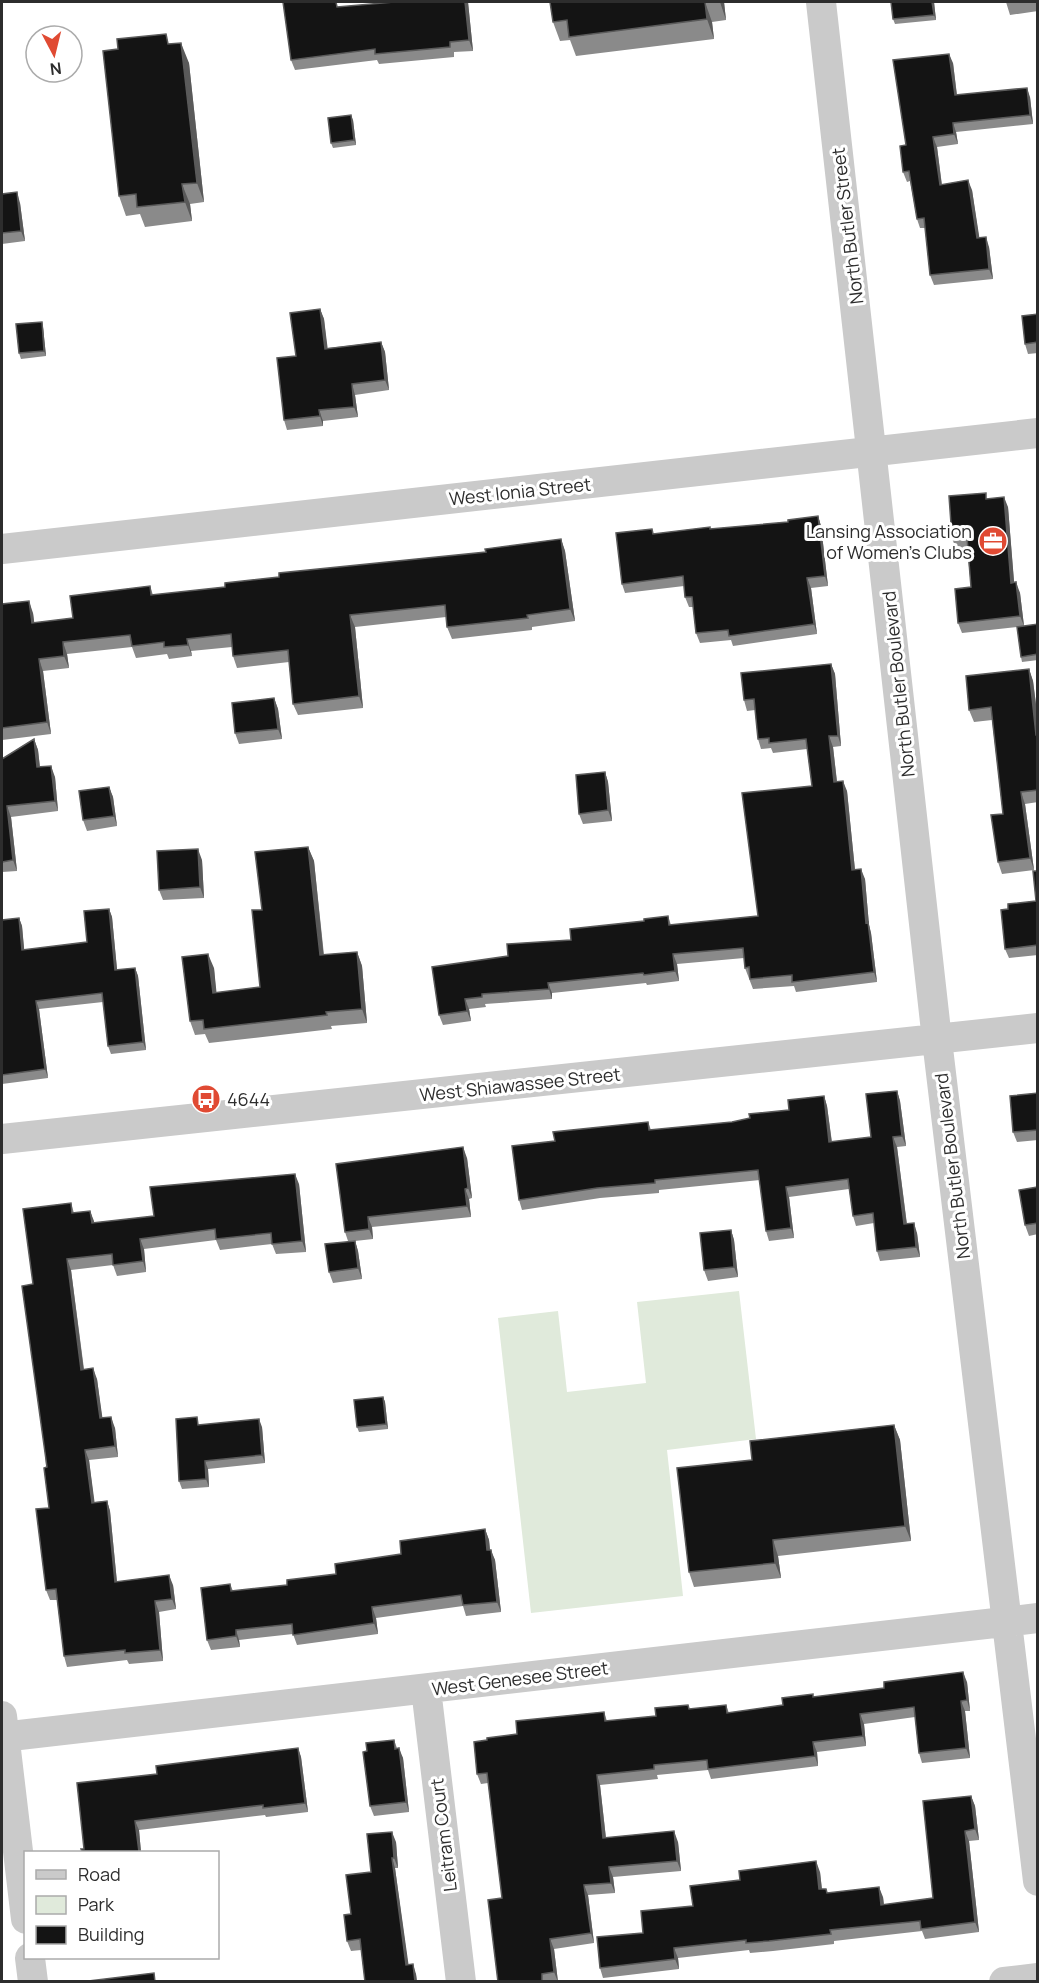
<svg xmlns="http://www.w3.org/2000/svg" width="1039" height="1983" viewBox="0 0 1039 1983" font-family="Manrope,sans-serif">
	<rect width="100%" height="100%" fill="#fff"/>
	<path fill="#e0eadb" d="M739,1291L756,1439L667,1450L683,1596L531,1613L498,1318L558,1311L567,1392L646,1383L637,1302Z"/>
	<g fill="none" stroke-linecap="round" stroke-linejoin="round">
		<path stroke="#cacaca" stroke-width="30" d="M821,2L937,1040L1038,1881
			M2,549L1038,433
			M2,1139L1038,1028
			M426,1689L461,1982
			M2,1716L26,1919
			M2,1737L1038,1618
			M30,1958L33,1982
			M1004,1982L1038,1978"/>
	</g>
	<path fill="#8a8a8a" d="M394,2H468L473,51L454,52V57L379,64L377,60L295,70L291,60L340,7Z
		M550,2H724L726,20L712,22L714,39L576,56L570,40L560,41L553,22Z
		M934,2L936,20L895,24L893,19Z
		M1006,2H1038V11L1010,15Z
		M170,44L189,63L204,202L190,204L192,221L145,227L140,214L126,216L119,196Z
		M953,63L957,95L1030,97L1033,124L956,132L958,144L937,147L942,185L972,190L979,238L989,247L993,279L934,285L930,275L925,228H920L917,219L910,181L907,182L903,172L906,145Z
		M353,120L356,145L333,148L331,143Z
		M2,194L20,203L25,241L2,244Z
		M320,309L324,319L327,348L381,342L385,352L389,390L355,395L358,417L323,421V426L287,430L284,420L296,356Z
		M1038,314V353L1028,354L1025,344Z
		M42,322L43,327L46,356L21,359L19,353Z
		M988,499L1008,507L1014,583L1020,593L1024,626L1038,624V660L1022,662L1021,657L1017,627L962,633L958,623L971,587L967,548L956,549L952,538Z
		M818,516L821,526L828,586L811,588L817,634L733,646L731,640L700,643L696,633L693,607H689L685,597L684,586L625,593L622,584L654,534L788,522Z
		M561,539L565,551L575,621L532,627V630L452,639L447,627L446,617L355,627L363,708L298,715L293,704L289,662L237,668L233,656L232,647L191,651L192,656L169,659L167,654L136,658L132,647L67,654L69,668L43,671L51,734L2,740V604L33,613L34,623L73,618L150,586L153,595L225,587L279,577L486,552Z
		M831,664L835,674L841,746L833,747L837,781L847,791L855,870L865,879L869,925L871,933L877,982L796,992L794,986L753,989L745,968L744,958L677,964L679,981L647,985L646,983L552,993V999L485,1004L486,1007L469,1009L471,1021L443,1025L439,1015L508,956L644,921L668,916L671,925L758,916L812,786L807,749L773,753L771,748L761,749L758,739L755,710L747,711L744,700Z
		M1029,669L1033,681L1038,720V802L1025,804L1034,870L1002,874L998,862L1003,814L992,720L974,722L969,710Z
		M274,698L278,709L282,739L239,744L235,733Z
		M34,739L38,750L40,767L55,777L58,811L11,817L17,871L2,872V759Z
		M605,772L608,782L612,821L583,824L579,814Z
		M109,787L113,797L117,826L87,831L83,820Z
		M308,847L314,861L324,955L357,952L362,966L367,1023L331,1026L332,1029L209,1043L205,1034L195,1035L190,1021L214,968L216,993L260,987L262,910Z
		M202,860L204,898L163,900L159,890Z
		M1038,871V955L1009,958L1005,949L1008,909L1036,901Z
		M109,909L112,917L117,970L135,968L138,976L146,1050L111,1054L108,1046L103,1002L39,1009L48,1078L2,1084V920L19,918L22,926L24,950L87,942Z
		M897,1091L900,1101L906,1146L897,1147L907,1224L917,1233L920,1257L880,1261L877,1251L874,1223L856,1226L853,1216L849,1189L789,1197L794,1238L769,1241L766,1231L760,1180L659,1190V1193L600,1198L522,1210L519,1200L555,1141L648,1122L651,1130L732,1122L789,1110L824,1096L827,1106L832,1142L871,1137Z
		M1038,1093V1140L1017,1142L1013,1132Z
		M467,1158L472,1198L469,1199L471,1217L372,1227L373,1239L355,1241L358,1251L362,1279L333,1283L329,1272L348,1241L345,1232L336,1164Z
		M299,1184L306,1252L276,1254L272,1244L220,1250L216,1240L144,1249L146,1272L117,1276L113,1265L71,1270L84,1369L97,1379L102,1418L115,1428L118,1457L89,1460L94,1502L107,1501L110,1511L117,1582L173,1585L176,1609L159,1612L163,1661L129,1664L127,1660L67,1667L64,1656L57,1600H50L46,1590L49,1508L33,1284L71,1203L74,1213L90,1211L94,1223L154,1216Z
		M1038,1187V1234L1029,1236L1025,1225Z
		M731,1230L734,1240L738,1277L708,1281L704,1270Z
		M383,1397L385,1402L388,1429L359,1432L357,1427Z
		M200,1425L262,1427L265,1463L208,1469L209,1487L182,1489L179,1481Z
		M894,1425L900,1440L911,1541L778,1556L781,1578L694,1587L689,1572L752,1460Z
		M485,1529L489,1540L490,1550L495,1560L501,1612L466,1616L463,1606L376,1618L378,1634L297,1645L293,1634L239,1640L240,1647L211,1650L207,1640L230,1584L233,1591L287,1585L336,1574Z
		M967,1682L970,1711H965L970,1758L922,1763L919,1753L915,1717L864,1724L866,1746L817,1752L818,1766L711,1779L708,1770L657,1775L658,1779L600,1785L606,1838L678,1842L681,1871L613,1877L615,1893L588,1895L594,1943L554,1949L558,1982H498L502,1898L488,1783L481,1784L477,1774L487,1740L517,1734L604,1712L607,1721L656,1716L690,1709L726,1705L729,1713L783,1705L813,1697Z
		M394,1740L397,1748L403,1758L409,1812L374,1816L370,1806L367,1751Z
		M298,1748L301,1757L308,1812L266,1817L265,1815L139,1830L141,1852H82L157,1774Z
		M971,1796L975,1806L979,1840L969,1841L979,1932L925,1939L922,1931L834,1941V1944L773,1951L750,1953L749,1950L678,1958L679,1969L603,1978L600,1968L643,1933L693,1906L820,1872L822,1889L828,1893L883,1897L884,1905L933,1898Z
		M396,1842L398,1868H395L408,1965L416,1974L417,1982H365L361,1950L351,1951L347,1941L351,1914L371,1872Z"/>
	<path fill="#5a5a5a" d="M465,2H468L473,51L469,40Z
		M705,2L712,22L714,39L707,19Z
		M720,2H724L726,20Z
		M932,2H934L936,20L934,15Z
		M181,43L189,63L204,202L197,183Z
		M949,54L953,63L958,105L955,95Z
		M1027,88L1030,97L1033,124L1030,115Z
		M351,115L353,120L356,145L354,140Z
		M953,123L956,132L958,144L954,134Z
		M933,137L937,147L943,195L940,185Z
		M968,180L972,190L981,248L977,238Z
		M182,184L190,204L192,221L185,202Z
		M17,192L20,203L25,241L21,231Z
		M986,237L989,247L993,279L989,269Z
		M320,309L324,319L329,359L325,349Z
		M42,322L43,327L46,356L44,351Z
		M381,342L385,352L389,390L385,380Z
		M352,384L355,395L358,417L354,407Z
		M319,410L323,421V426L320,416Z
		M1004,497L1008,507L1015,593L1011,583Z
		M818,516L821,526L828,586L825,576Z
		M561,539L565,551L575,621L570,609Z
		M807,578L811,588L817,634L814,624Z
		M1016,582L1020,593L1024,626L1020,616Z
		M29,601L33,613L36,635L32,623Z
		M350,615L355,627L363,708L359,696Z
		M187,639L191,651L192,656L188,645Z
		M63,642L67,654L69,668L64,656Z
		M39,659L43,671L51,734L47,722Z
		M831,664L835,674L841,746L838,736Z
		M1029,669L1033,681L1038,720V739L1036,735Z
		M274,698L278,709L282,739L278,729Z
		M829,736L833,747L838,792L834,782Z
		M34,739L38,750L41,778L37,767Z
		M51,766L55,777L58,811L55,801Z
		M605,772L608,782L612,821L608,810Z
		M843,781L847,791L856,880L852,870Z
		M109,787L113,797L117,826L114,816Z
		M1021,792L1025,804L1034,870L1030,858Z
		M7,806L11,817L17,871L13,860Z
		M308,847L314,861L325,969L320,955Z
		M198,849L202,860L204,898L200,887Z
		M861,869L865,879L869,925L871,933L877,982L874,972L866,923Z
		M109,909L112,917L118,979L115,970Z
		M19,918L22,926L25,958L22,950Z
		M357,952L362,966L367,1023L362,1009Z
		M208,954L214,968L218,1007L213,993Z
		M673,954L677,964L679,981L675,971Z
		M135,968L138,976L146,1050L143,1042Z
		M548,983L552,993V999L549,989Z
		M465,999L469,1009L471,1021L467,1011Z
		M36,1001L39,1009L48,1078L45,1069Z
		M897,1091L900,1101L906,1146L902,1136Z
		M824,1096L827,1106L833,1152L829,1142Z
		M893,1137L897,1147L908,1234L904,1224Z
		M463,1147L467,1158L472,1198L468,1188Z
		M295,1174L299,1184L306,1252L302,1241Z
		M786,1187L789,1197L794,1238L791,1228Z
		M465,1189L469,1199L471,1217L467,1206Z
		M90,1211L94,1221L95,1234L92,1223Z
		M368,1217L372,1227L373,1239L369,1229Z
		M914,1223L917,1233L920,1257L916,1247Z
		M731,1230L734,1240L738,1277L734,1267Z
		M140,1239L144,1249L146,1272L143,1261Z
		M355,1241L358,1251L362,1279L358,1268Z
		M67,1259L71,1270L85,1380L81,1370Z
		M93,1368L97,1379L104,1429L100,1418Z
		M383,1397L385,1402L388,1429L386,1424Z
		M111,1417L115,1428L118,1457L115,1446Z
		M259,1419L262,1427L265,1463L262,1455Z
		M894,1425L900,1440L911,1541L905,1526Z
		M85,1450L89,1460L96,1513L92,1503Z
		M205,1461L208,1469L209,1487L206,1479Z
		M107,1501L110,1511L118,1593L115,1582Z
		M485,1529L489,1540L491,1560L487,1550Z
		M773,1540L778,1556L781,1578L775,1563Z
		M491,1550L495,1560L501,1612L497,1602Z
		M169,1575L173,1585L176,1609L172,1599Z
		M155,1601L159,1612L163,1661L160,1650Z
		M372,1607L376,1618L378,1634L374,1623Z
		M236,1630L239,1640L240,1647L236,1636Z
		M963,1672L967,1682L970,1711L967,1700Z
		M961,1701L965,1711L970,1758L966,1748Z
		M860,1714L864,1724L866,1746L863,1736Z
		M813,1742L817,1752L818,1766L815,1756Z
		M298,1748L301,1757L308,1812L305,1803Z
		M399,1748L403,1758L409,1812L406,1802Z
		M597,1775L600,1785L607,1848L603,1838Z
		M971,1796L975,1806L979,1840L975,1829Z
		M135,1821L139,1830L141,1852H139Z
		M674,1831L678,1842L681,1871L677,1861Z
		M965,1831L969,1841L979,1932L975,1922Z
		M392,1832L396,1842L398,1868L394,1858Z
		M392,1858L395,1868L410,1975L406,1965Z
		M816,1861L820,1872L823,1900L819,1889Z
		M609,1867L613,1877L615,1893L611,1883Z
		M584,1885L588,1895L594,1943L591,1933Z
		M879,1887L883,1897L885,1915L881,1905Z
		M550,1939L554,1949L558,1982L554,1972Z
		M674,1948L678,1958L679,1969L675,1959Z
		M413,1964L416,1974L417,1982H415Z"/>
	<path fill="#141414" stroke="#5a5a5a" stroke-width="1.5" d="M283,2H336L337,7L394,2H465L469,40L450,42V47L375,54V49L291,60Z
		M550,2H713H705L707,19L569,37L567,20L553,22Z
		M891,2H932L934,15L893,19Z
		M166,34L168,44L181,43L197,183L182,184L185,202L137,207L136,194L119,196L103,51L118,49L117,39Z
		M949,54L955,95L1027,88L1030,115L953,123L954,134L933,137L940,185L968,180L977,238L986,237L989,269L930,275L924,218L917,219L909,171L903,172L900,146L906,145L893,60Z
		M351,115L354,140L331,143L328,118Z
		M17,192L21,231L2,233V194Z
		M320,309L325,349L381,342L385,380L352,384L354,407L319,410L320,416L284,420L277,358L296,356L290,313Z
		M1038,314V342L1025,344L1022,316Z
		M42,322L44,351L19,353L16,324Z
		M986,493V499L1004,497L1011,583L1016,582L1020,616L958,623L955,589L971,587L967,537L952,538L949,496Z
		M818,516L825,576L807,578L814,624L729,636L728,630L696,633L692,597H685L683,576L622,584L616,533L652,529L653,534L710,527V529L788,522V520Z
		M561,539L570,609L527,615L528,618L447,627L445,605L350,615L359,696L293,704L288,650L233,656L231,634L187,639L188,645L164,647V642L132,646L130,635L63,642L64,656L39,659L47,722L2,728V604L29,601L32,623L73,618L70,596L150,586L151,595L225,587V583L279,577V573L486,552L485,549Z
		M1038,624V654L1021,657L1017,627Z
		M831,664L838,736H829L834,782L843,781L852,870L861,869L866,923L868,922L874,972L792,982V975L750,979L749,967L745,968L743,948L673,954L675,971L644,975L643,973L548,983L549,989L482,994V997L465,999L467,1011L439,1015L432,967L508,956L507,944L571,940L570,929L644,921V919L668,916L669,925L758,916L742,793L812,786L806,739L769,743V738L758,739L754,699L744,700L741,673Z
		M1029,669L1036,735H1038V790L1021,792L1030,858L998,862L991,815L1003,814L991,707L969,710L966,676Z
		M274,698L278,729L235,733L232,703Z
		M34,739L37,767L51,766L55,801L7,806L13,860L2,862V759Z
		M605,772L608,810L579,814L576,775Z
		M109,787L114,816L83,820L79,791Z
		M308,847L320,955L357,952L362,1009L326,1012L327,1015L204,1029L203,1020L190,1021L182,957L208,954L213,993L260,987L252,910H262L255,852Z
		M198,849L200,887L159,890L157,851Z
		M1033,871H1038V945L1005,949L1001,910L1008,909V904L1036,901Z
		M109,909L115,970L135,968L143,1042L108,1046L102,993L36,1001L45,1069L2,1075V920L19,918L22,950L87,942L84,911Z
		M897,1091L902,1136L893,1137L904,1224L914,1223L916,1247L877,1251L873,1213L853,1216L848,1179L786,1187L791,1228L766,1231L758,1170L655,1180V1183L597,1188L519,1200L512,1146L555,1141L553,1132L648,1122L649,1130L732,1122L750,1118L749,1114L789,1110L788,1100L824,1096L829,1142L871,1137L866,1094Z
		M1038,1093V1130L1013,1132L1010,1096Z
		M463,1147L468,1188L465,1189L467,1206L368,1217L369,1229L345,1232L336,1164Z
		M295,1174L302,1241L272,1244L271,1233L216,1239L215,1229L140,1239L143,1261L113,1265L112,1254L67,1259L81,1370L93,1368L100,1418L111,1417L115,1446L85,1450L92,1503L107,1501L115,1582L169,1575L172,1599L155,1601L160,1650L125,1653V1650L64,1656L56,1589L46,1590L36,1509L49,1508L44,1468L47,1467L22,1286L33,1284L23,1209L71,1203L72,1213L90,1211L92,1223L154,1216L150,1187Z
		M1038,1187V1223L1025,1225L1019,1190Z
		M731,1230L734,1267L704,1270L700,1233Z
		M355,1241L358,1268L329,1272L325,1244Z
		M383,1397L386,1424L357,1427L354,1400Z
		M197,1417L198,1425L259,1419L262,1455L205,1461L206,1479L179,1481L176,1419Z
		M894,1425L905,1526L773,1540L775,1563L689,1572L677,1468L752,1460L750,1441Z
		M485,1529L487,1550H491L497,1602L463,1605L461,1595L372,1607L374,1623L293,1635L292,1624L236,1630V1636L207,1640L201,1588L230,1584L231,1591L287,1585V1580L336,1574L335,1564L401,1554L400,1541Z
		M963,1672L967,1700L961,1701L966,1748L919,1753L914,1707L860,1714L863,1736L813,1742L815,1756L708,1769L707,1760L654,1765V1769L597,1775L603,1838L674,1831L677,1861L609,1867L611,1883L584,1885L591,1933L550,1939L554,1972L542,1974V1982H498L488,1900L502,1898L487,1773L477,1774L474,1742L487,1740V1738L517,1734L516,1721L604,1712L605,1721L656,1716L655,1708L688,1705L689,1709L726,1705L727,1713L783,1705L782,1698L813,1694V1697L884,1688V1682Z
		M394,1740L395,1749L399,1748L406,1802L370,1806L363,1752L367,1751L366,1743Z
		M298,1748L305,1803L263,1808V1805L135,1821L139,1852H82L81,1849H84L77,1783L157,1774L156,1766Z
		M971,1796L975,1829L965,1831L975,1922L921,1929L920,1921L830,1930L831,1934L769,1941L746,1943V1940L674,1948L675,1959L600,1968L597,1937L643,1933L641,1911L693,1906L690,1886L740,1880L739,1871L816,1861L819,1889H826L827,1893L879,1887L881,1905L933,1898L923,1801Z
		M392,1832L394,1858H392L406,1965L413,1964L415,1982H365L360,1939L347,1941L344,1915L351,1914L346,1875L371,1872L367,1834Z
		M154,1973L155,1982H89V1981Z"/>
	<defs>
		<g id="office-disc" transform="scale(1.5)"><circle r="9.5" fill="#e04a33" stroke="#fff"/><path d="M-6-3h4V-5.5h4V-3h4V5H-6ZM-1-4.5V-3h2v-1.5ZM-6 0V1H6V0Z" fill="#fff"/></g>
		<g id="bus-disc" transform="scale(1.5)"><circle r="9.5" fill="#e04a33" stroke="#fff"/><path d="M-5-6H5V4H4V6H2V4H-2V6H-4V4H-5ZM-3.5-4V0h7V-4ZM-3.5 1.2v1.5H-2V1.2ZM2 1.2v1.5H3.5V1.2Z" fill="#fff"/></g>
	</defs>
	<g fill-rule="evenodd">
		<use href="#office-disc" x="993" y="541"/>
		<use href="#bus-disc" x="206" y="1099"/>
	</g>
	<g text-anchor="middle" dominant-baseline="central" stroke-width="6" stroke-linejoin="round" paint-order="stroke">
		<g font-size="18" fill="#2d2d2d" stroke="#fff">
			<text transform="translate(847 226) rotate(-97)">North Butler Street</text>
			<text transform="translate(520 491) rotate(-6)">West Ionia Street</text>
			<text transform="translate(898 684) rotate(-96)">North Butler Boulevard</text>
			<text transform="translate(520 1084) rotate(-6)">West Shiawassee Street</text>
			<text transform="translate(952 1166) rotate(-97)">North Butler Boulevard</text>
			<text transform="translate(520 1678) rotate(-7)">West Genesee Street</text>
			<text transform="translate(443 1835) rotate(-97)">Leitram Court</text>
		</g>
		<g font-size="18" fill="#2d2d2d" stroke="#fff" text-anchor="end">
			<text x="972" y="531">Lansing Association<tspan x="972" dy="21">of Women's Clubs</tspan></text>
			<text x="227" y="1099" text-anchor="start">4644</text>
		</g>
	</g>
	<rect width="1039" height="1983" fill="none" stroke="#2d2d2d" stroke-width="6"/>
	<rect x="24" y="1851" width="195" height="108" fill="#ffffff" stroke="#ababab" stroke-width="1.5"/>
	<rect x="36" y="1870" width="30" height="9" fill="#cacaca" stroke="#ababab" stroke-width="1.5"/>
	<text x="78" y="1881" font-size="18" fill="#2d2d2d">Road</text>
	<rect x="36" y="1896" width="30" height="18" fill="#e0eadb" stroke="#ababab" stroke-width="1.5"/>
	<text x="78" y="1911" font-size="18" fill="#2d2d2d">Park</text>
	<rect x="36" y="1926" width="30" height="18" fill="#141414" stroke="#ababab" stroke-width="1.5"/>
	<text x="78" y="1941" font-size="18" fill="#2d2d2d">Building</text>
	<g transform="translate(54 54) rotate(173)"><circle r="28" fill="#ffffff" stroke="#ababab" stroke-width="1.5"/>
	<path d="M0-4.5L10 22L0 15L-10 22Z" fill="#e04a33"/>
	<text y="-9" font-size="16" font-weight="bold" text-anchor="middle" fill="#2d2d2d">N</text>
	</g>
</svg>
